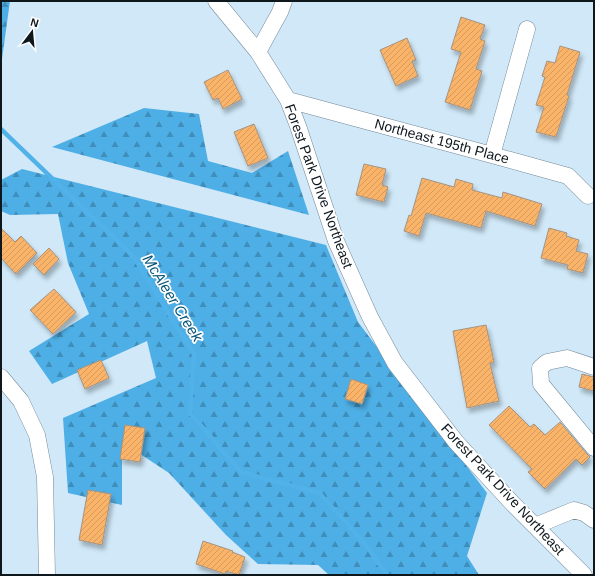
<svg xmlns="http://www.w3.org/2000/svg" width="595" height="576" viewBox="0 0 595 576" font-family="Helvetica,sans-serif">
	<defs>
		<pattern id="forest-firs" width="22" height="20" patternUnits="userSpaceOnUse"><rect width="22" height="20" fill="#4eafe6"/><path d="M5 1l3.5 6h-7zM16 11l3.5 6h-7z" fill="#3f8dba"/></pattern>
		<pattern id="building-hatch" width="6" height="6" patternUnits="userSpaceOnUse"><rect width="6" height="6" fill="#fab46b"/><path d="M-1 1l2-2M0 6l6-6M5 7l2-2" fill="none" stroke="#d59a5c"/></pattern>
		<filter id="shadow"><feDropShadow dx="2.5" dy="4.5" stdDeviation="2" flood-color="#0004"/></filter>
	</defs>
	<rect width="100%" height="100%" fill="#d0e8f8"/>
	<path fill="url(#forest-firs)" d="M1,1H10L2,59L1,60Z
		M144,108L199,114L208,161L252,173L288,151L309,215L52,147Z
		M22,169L326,245L358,322L487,493L467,556L479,575H329L318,565L258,564L226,535L169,473L122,442V505L68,493L63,418L156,378L147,341L52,384L29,351L89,314L68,263L58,214L10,215L1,211V180Z"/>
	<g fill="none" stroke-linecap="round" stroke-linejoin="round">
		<path stroke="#51b2e9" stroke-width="4.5" d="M1,129L134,257L194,354L190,413L241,472L319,493L363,541L387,575"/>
	</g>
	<path fill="url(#building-hatch)" stroke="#a59381" filter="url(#shadow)" d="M461,17L485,25L480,39L485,41L476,69L482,71L470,110L445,102L461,52L451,49Z
		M407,38L416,60L412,61L418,76L396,86L380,50Z
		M560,46L580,52L567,95L569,96L556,137L536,132L544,107L536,105L545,77L542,76L547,61L555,63Z
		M228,70L242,99L223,109L218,98L213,100L204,82Z
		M254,124L268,158L248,166L234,132Z
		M364,164L386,169L382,185L388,187L384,202L356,195Z
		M422,178L454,187L456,179L473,184L472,190L502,198L503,192L542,204L535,226L486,211L481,228L426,213L419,236L404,231L409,215L411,216Z
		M1,228L15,242L21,236L37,253L16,274L1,258Z
		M549,228L567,233L566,236L579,240L576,251L588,254L583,273L567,269L568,265L541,258Z
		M49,248L59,259L44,275L33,264Z
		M54,289L76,312L53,334L30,310Z
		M486,325L494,362L490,363L499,401L467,408L453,331Z
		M101,360L109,378L85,389L77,370Z
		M582,374L594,377V391L579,387Z
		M351,379L368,385L362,404L345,399Z
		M509,406L530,427L534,424L545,435L560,422L587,454L590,457L582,465L576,459L545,489L528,472L532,469L489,425Z
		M125,425L145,428L140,462L120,459Z
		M88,490L111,494L102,545L79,540Z
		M203,541L233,551L232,552L245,557L239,575L226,571L225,574L196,564Z"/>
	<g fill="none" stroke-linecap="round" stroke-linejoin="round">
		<g stroke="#738998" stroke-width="17">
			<path id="minor" d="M216,1L258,52L288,100L298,126L336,241L370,317L395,363L456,442L513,504L584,575
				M258,52L280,12L284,1
				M288,100L492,155L568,176L588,196
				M492,155L527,29
				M594,367L567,358L547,362L540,368L541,384L594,448
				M1,377L21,401L37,435L45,477L47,575
				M535,526L574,510L584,513L594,520"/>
		</g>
		<use href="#minor" stroke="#fff" stroke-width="16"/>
	</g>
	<g text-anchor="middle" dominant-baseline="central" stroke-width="3.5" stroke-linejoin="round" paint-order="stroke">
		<g font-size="14" fill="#0e171c" stroke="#fff">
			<text transform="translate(442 141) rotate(15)">Northeast 195th Place</text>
			<text transform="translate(319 186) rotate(70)">Forest Park Drive Northeast</text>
			<text transform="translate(503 489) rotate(47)">Forest Park Drive Northeast</text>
		</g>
		<g font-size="15" font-style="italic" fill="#05557a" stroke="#fff">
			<text transform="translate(173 298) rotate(58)">McAleer Creek</text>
		</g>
	</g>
	<rect width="595" height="576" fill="none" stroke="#0e171c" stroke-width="4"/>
	<g transform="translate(32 32) rotate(16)" stroke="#ffffff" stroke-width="3" paint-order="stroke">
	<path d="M0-3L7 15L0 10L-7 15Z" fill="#0e171c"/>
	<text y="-6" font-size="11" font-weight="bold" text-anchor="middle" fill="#0e171c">N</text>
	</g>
</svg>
